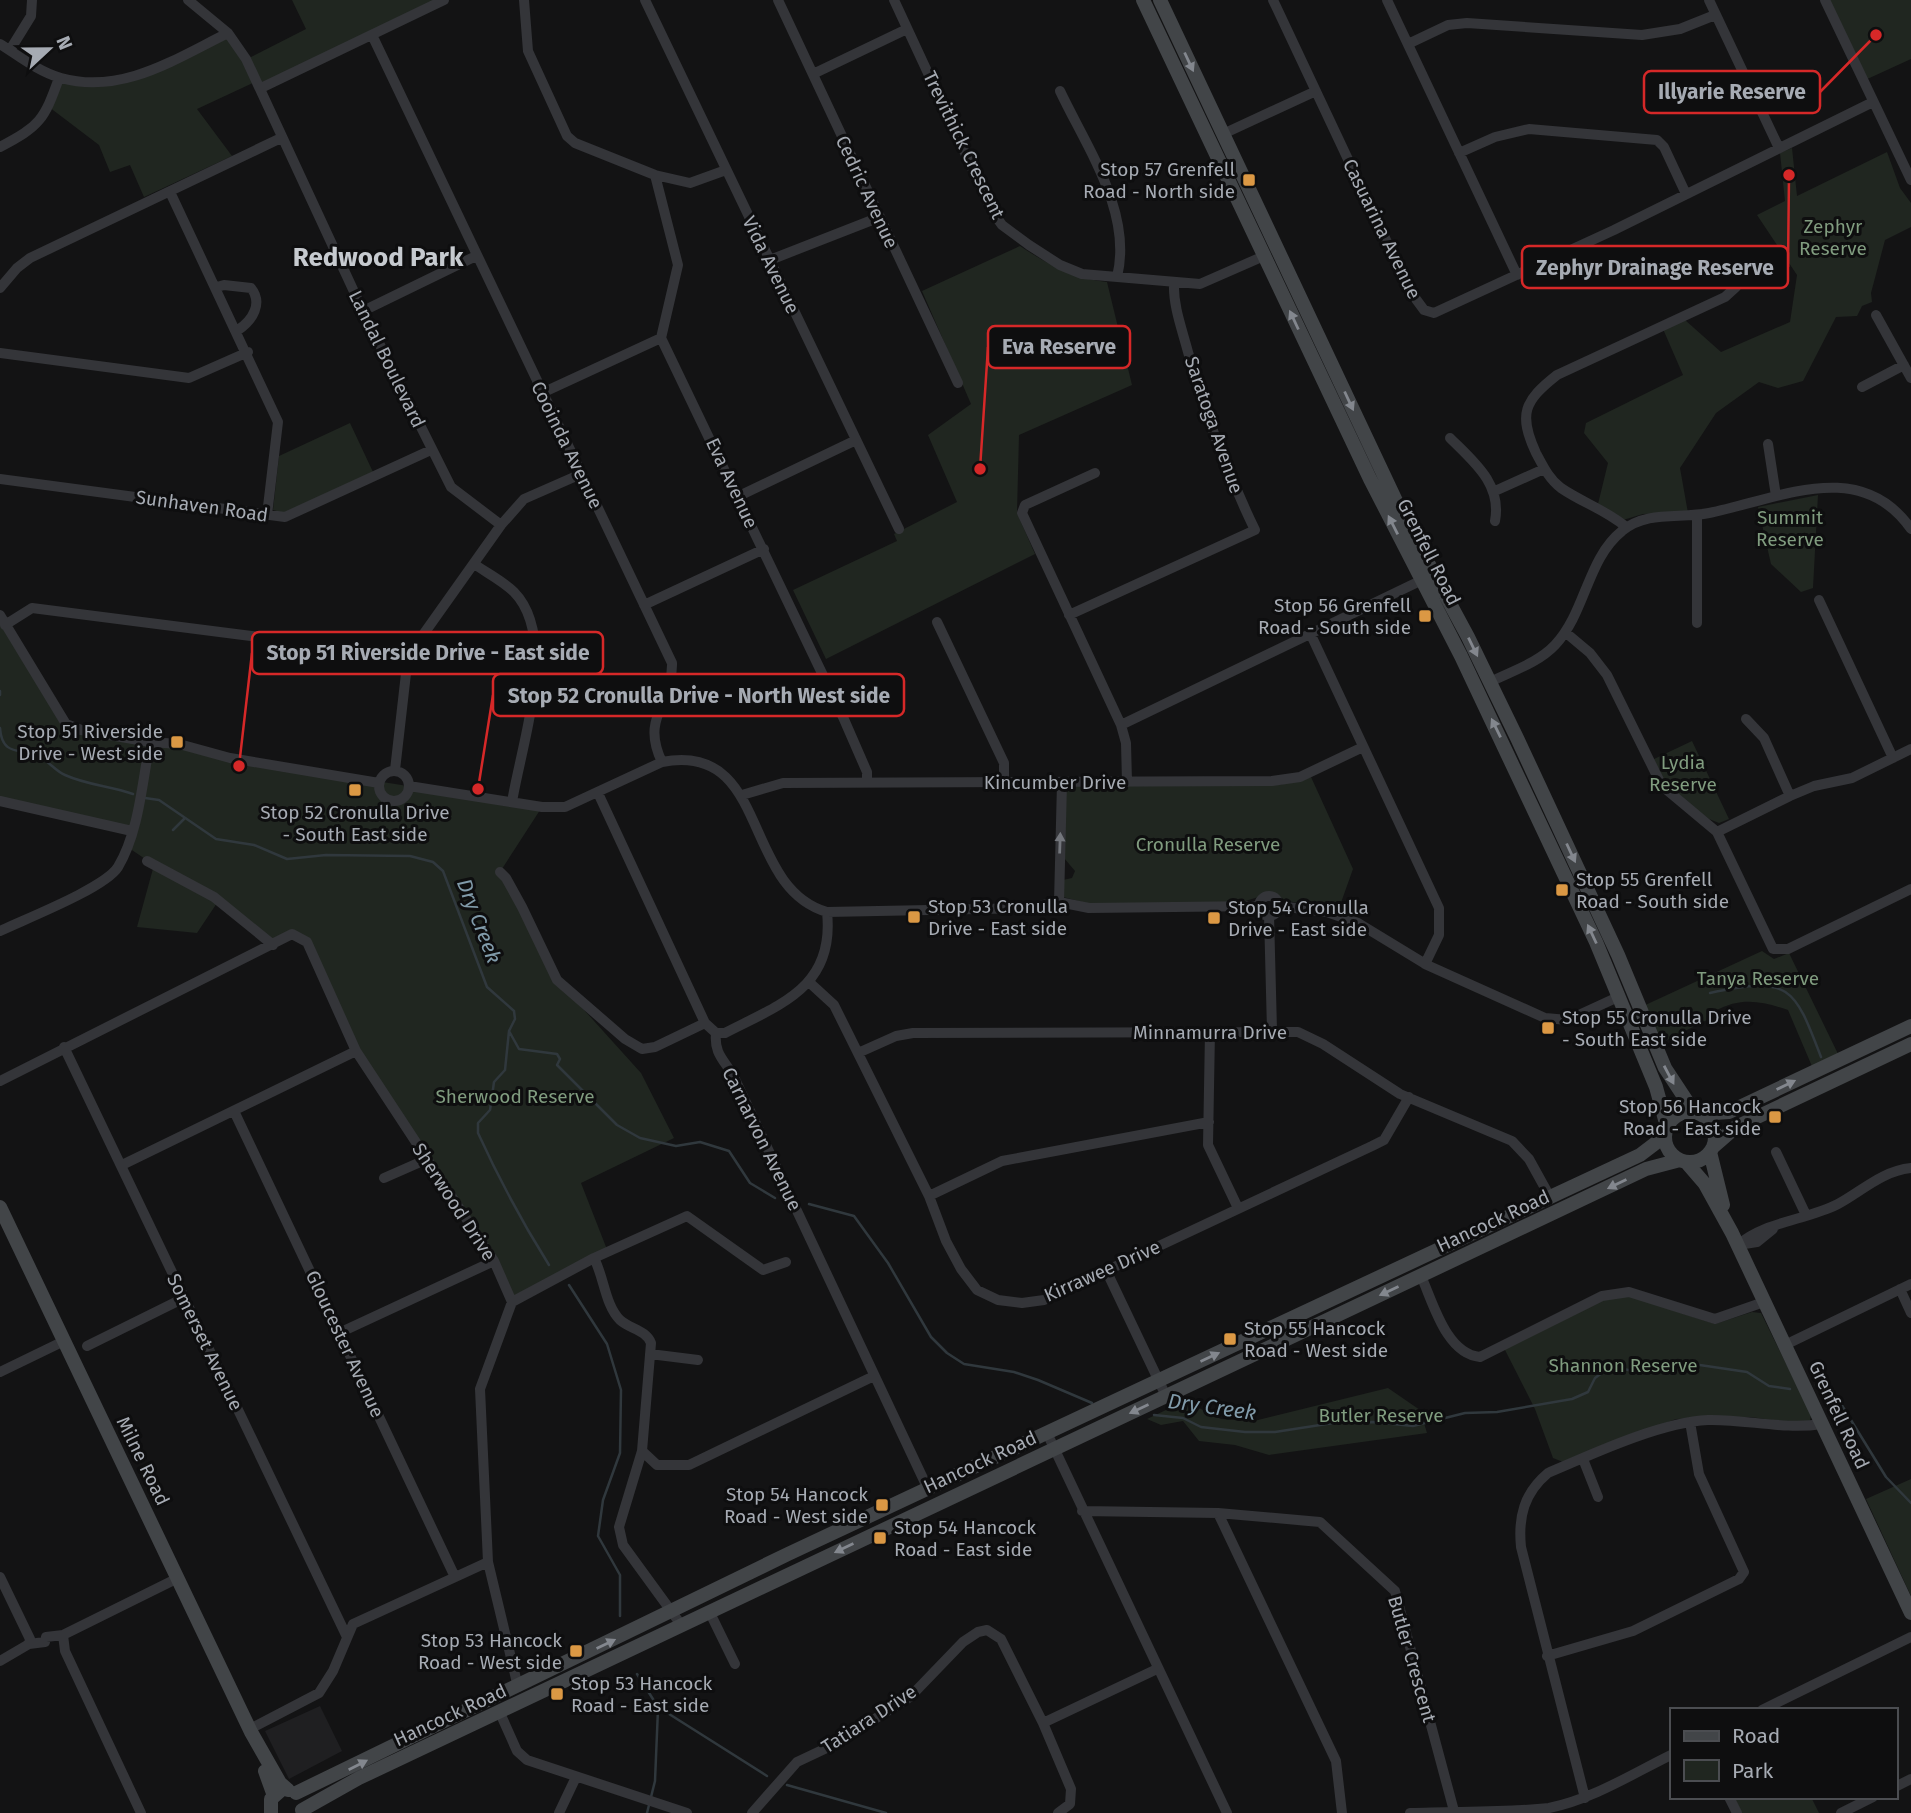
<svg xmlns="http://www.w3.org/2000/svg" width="1911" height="1813" viewBox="0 0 1911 1813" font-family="'Fira Sans',sans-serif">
	<rect width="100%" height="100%" fill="#131314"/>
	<path fill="#1f1f21" d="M320,1706L342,1751L289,1779L265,1731Z"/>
	<path fill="#202620" d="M292,0H444L261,88L257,81L197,109L232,156L144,197L130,165L110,172L99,145L49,107L59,78H133L228,33L247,59L306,29Z
		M1825,0H1911V59L1863,81Z
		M1792,148L1797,196L1887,152L1900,188L1911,203V227L1885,240L1871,293L1872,302L1862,306L1857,316L1836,317L1803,381L1778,388L1759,382L1716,413L1680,468L1688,513L1643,514L1623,520L1598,504L1608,463L1584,433L1586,423L1683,375L1663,329L1685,320L1721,352L1790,322L1797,275L1757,215L1785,201L1780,153Z
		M1020,246C1049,265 1072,278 1107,282L1132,385L1019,435L1017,513L1035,554L826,659L793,590L897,541L894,534L957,502L928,435L971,404L922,291Z
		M350,423L373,472L284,513L273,510L279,456Z
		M1818,495L1813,588L1801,592L1771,564L1758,507Z
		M0,610L66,724L261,763L542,807L500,872L557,980L641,1073L674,1138L581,1183L608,1252L512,1302L494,1261L356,1051L314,951L292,934L267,940L219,900L197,933L137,927L154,865L126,846L132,832L0,801Z
		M1692,741L1729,819L1719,823L1709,819L1664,785L1652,760Z
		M1311,777L1353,869L1338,911L1288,901L1271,893L1239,903H1086L1063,897V880L1072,878L1075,871L1064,858L1066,793L1072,786L1279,785Z
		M1762,951L1774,959L1789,953L1840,1058L1814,1071L1788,1010C1761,1001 1741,997 1715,1011L1717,1015L1657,1045L1641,1007Z
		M1629,1296L1715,1324L1752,1312L1761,1313L1811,1414L1810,1421L1802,1424L1750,1417L1676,1419L1563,1462L1553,1458L1535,1409L1504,1348L1603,1299Z
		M1388,1388L1420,1410L1427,1433L1269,1455L1235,1445L1199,1441L1183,1421L1161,1425L1147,1419L1185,1401L1221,1419L1254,1421Z
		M1911,1479V1596L1866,1499Z
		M1734,1797H1811L1819,1813H1742Z"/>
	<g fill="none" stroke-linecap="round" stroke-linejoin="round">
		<path stroke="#30383d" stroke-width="2.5" d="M0,691V695
			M0,728C2,757 21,748 38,756C49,761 55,771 65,775C87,785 110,786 133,794
			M145,798L159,800L216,839L254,845L287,859L326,855L410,856L433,862L443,871L487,987L514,1011L515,1019L509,1031L519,1049L557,1054L560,1059L557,1065L617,1125L640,1138L676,1146L700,1142L729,1151L750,1183L775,1198
			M173,830L184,819
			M1710,993C1790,976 1794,986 1821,1057
			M509,1031L505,1070L494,1082L490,1110L478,1123V1133C499,1179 522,1222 549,1265
			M809,1204L854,1216L888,1263L931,1337L947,1353L964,1364L1014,1372L1038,1380L1092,1403
			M569,1285L607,1344L621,1390L620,1453L603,1500L598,1536L620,1575V1616
			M1816,1385L1838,1399L1886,1477L1911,1503
			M1154,1415L1183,1418L1201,1427L1245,1432H1275L1333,1423L1373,1422L1413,1426L1465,1413L1497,1412L1572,1399L1588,1392L1595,1378L1606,1370L1619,1368L1642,1373L1693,1364L1747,1372L1769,1386L1790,1389
			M637,1674L658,1707L767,1776
			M787,1785L886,1813
			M647,1813L655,1781L658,1709"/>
		<path stroke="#343539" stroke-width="10" d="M188,0L228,33L246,59L363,311L451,487L501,525
			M524,0L528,51L567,136L575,143L655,175L690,183L726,170
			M645,0L899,529
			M778,0L958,383
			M894,0L992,211L1002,225L1029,245L1060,265L1082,274L1200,284L1264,256
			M1273,0L1410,291L1424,310L1434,313L1614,230L1873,102
			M1387,0L1517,275
			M1709,0L1779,148
			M1825,0L1911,180
			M372,35L672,663C673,705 640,716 662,762
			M0,44C19,56 39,72 61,78C122,95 175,59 228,33
			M1408,44L1448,25L1467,23L1642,35L1680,29L1715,15
			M10,50L31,16L32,0
			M813,74L907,29
			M261,88L444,0
			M1060,91C1087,148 1133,213 1117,277
			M1223,134L1316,91
			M0,147C40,126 44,120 59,78
			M1459,153L1495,137L1529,129L1657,140L1664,147L1686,194
			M655,175L678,265L661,338L843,717L867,772V782
			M170,192L278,422L267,515
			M770,260L880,217
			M217,287L224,285L251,288C263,303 253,320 238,330
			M0,288L17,268L30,258L281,138
			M363,311L476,256
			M1876,315L1911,378
			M0,353L189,378L248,352
			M1862,387L1904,365
			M542,393L661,338
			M1450,438C1474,462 1502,484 1495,521
			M1768,444L1776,496
			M1095,473L1025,505L1022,513L1121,725L1126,743L1127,782
			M0,479L285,517L431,450
			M1495,491L1544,469
			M739,496L854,441
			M1626,527C1606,510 1583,503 1561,488C1549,479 1543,466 1536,453C1518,414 1524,401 1557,375L1725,297L1736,287
			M474,564C487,573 503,581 514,592C559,638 521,746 512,802
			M1819,600L1893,758
			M644,605L764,549
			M0,615L66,724L81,730L150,742L179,744L230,758L379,783
			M1069,615L1255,530C1227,472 1205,414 1188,352C1182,329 1173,306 1174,283
			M937,622L1004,763V783
			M1697,623V515
			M5,625L32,608L408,656
			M1565,632L1590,653L1607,675L1662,786L1717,832L1773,949H1788L1911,889
			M1311,635L1439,908V935L1425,964
			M1490,682C1512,671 1538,663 1555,645C1586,612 1587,559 1622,531C1647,510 1680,519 1709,513C1779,499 1860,456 1911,529
			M1746,719L1764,738L1790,796
			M1121,725L1422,580
			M395,770L408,656L501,525L524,499L581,474
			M379 786a15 15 0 1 1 30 0a15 15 0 1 1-30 0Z
			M409,786L542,807H565L662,762C770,741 741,887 827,912L1028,908L1059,902L1089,908L1259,906
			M598,793L705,1023L716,1033C714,1053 723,1059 733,1075L928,1489
			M742,795L783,783L1272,781L1300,777L1363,747
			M0,801L132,831
			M1717,832L1790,796L1814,786L1852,778L1911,749
			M147,861L214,897L273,945
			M500,872L506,878L522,907L557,980L625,1039L642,1049L655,1047L705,1023
			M1259 906a10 10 0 1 1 20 0a10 10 0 1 1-20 0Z
			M1059,902L1062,783
			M1279,906L1327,912L1358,923L1427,965L1545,1018L1568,1020L1618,997
			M1269,915L1272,1030
			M0,931C25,919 105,888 118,867C139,832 142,783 150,742
			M810,983L834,1005L929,1196L946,1241L961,1269L977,1290L998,1300L1022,1303L1044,1300L1372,1146L1384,1140L1409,1097
			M1210,1031L1208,1145L1238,1208
			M716,1033H725C781,1004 835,987 827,912
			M64,1047L347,1637
			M858,1053L896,1036L913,1033L1298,1032L1323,1044L1400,1094L1512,1141L1529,1159L1550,1197
			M0,1081L292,934L307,942L356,1051L494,1261L512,1302L480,1389L488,1562L518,1687
			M234,1111L455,1577
			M1776,1152L1806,1215
			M122,1165L356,1051
			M384,1178L425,1160
			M929,1196L1002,1161L1209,1122
			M1738,1245C1763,1222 1807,1220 1838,1204C1862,1191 1882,1171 1911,1168
			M1738,1245L1757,1242L1773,1229
			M594,1258C604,1277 605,1305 620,1320C630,1329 646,1330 651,1343L642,1451L619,1527L623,1545L682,1626
			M1106,1270L1166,1396
			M1421,1276C1433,1302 1446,1354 1480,1357L1602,1296L1629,1292L1715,1319L1764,1302
			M1900,1289L1911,1313
			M512,1302L594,1258L687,1216L763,1270L786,1262
			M339,1333L494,1261
			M1785,1345L1911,1284
			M87,1346L184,1298
			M650,1354L698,1360
			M0,1372L64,1341
			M1047,1433L1227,1813
			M642,1451L657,1465H689L874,1376
			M1583,1459L1598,1497
			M1082,1511L1218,1513L1320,1522L1395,1591L1454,1811
			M1218,1513L1336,1761L1342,1813
			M0,1577L30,1639L29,1644
			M710,1613L735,1664
			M63,1635L65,1651L141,1813
			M1547,1656L1633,1631L1739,1579L1744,1572L1699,1474L1690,1422
			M0,1661L29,1644L45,1642L46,1637L63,1635L178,1578
			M1762,1710L1911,1637
			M500,1713L517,1751L527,1760L687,1813
			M1043,1723L1157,1669
			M250,1729L319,1693L333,1671L353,1624L488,1562
			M1895,1787L1911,1779
			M1729,1797L1737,1813
			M1585,1798L1521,1547C1518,1517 1524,1493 1548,1473C1592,1454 1661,1422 1708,1420C1746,1419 1784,1430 1822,1424
			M559,1813L576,1777
			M752,1813L797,1762L833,1745L910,1697L963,1642L978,1632L987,1630L1001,1639L1043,1723L1071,1789L1070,1804L1058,1813
			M1410,1813C1456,1811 1504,1813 1549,1808C1593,1799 1632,1774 1671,1755
			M1841,1813L1873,1797"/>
		<path stroke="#424548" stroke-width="14" d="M1143,0L1370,479L1461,656L1596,942L1656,1087L1667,1127
			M1160,0L1405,520L1468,637L1517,738L1618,955L1665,1068L1694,1112
			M1665 1137a25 25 0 1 1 50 0a25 25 0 1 1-50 0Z
			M1700,1114L1729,1112L1911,1026
			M1713,1147L1736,1127L1911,1044
			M1710,1152L1723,1205
			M1686,1162L1705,1184L1732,1233L1911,1613
			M0,1207L251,1732L280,1783L288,1790
			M265,1771L274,1796
			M296,1793L788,1554L1640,1155L1665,1136
			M302,1810L359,1778L1646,1169L1680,1160
			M271,1813V1799L280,1791"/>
	</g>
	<defs><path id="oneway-solid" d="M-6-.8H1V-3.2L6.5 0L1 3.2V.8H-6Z" transform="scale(1.75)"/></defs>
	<g fill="#83878e">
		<use href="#oneway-solid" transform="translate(1189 62) rotate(65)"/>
		<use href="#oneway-solid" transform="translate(1294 320) rotate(-115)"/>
		<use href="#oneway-solid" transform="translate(1349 401) rotate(65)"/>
		<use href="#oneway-solid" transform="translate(1393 525) rotate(-117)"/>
		<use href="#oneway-solid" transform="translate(1473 647) rotate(64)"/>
		<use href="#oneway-solid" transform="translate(1496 728) rotate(-116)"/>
		<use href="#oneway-solid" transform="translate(1571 853) rotate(65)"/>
		<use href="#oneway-solid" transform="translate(1592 934) rotate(-115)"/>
		<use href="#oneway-solid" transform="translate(1669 1075) rotate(62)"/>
		<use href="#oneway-solid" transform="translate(1786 1085) rotate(-26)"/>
		<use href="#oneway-solid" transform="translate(1617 1184) rotate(154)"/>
		<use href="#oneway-solid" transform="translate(1389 1291) rotate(155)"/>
		<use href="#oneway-solid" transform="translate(1210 1357) rotate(-25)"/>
		<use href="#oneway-solid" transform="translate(1139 1409) rotate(155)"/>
		<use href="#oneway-solid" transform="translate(844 1548) rotate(154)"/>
		<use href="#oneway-solid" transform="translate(606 1644) rotate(-26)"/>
		<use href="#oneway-solid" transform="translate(358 1765) rotate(-27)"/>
	</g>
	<use fill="#73767c" href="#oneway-solid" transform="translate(1060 843) rotate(-88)"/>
	<g fill="#db9844" stroke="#0e0e0f" stroke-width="2.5">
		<rect x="1242" y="173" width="14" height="14" rx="3.5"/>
		<rect x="1418" y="609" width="14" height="14" rx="3.5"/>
		<rect x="170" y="735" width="14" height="14" rx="3.5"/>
		<rect x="348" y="783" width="14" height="14" rx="3.5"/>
		<rect x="1555" y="883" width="14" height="14" rx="3.5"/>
		<rect x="907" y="910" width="14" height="14" rx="3.5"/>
		<rect x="1207" y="911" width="14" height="14" rx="3.5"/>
		<rect x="1541" y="1021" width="14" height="14" rx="3.5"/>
		<rect x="1768" y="1110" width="14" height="14" rx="3.5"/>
		<rect x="1223" y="1332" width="14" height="14" rx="3.5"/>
		<rect x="875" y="1498" width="14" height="14" rx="3.5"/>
		<rect x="873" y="1531" width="14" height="14" rx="3.5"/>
		<rect x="569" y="1644" width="14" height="14" rx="3.5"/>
		<rect x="550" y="1687" width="14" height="14" rx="3.5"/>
	</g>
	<g text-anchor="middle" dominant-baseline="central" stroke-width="6" stroke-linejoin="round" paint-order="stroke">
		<g font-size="19" fill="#a6abb3" stroke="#0e0e0f">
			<text transform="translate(964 145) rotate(64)">Trevithick Crescent</text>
			<text transform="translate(867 192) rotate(65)">Cedric Avenue</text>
			<text transform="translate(1382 229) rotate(64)">Casuarina Avenue</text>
			<text transform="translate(771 265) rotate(64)">Vida Avenue</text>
			<text transform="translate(387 359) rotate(64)">Landal Boulevard</text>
			<text transform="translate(1214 425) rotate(71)">Saratoga Avenue</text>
			<text transform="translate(567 445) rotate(64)">Cooinda Avenue</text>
			<text transform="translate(732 483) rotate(65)">Eva Avenue</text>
			<text transform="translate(202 506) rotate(8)">Sunhaven Road</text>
			<text transform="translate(1429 552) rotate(63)">Grenfell Road</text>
			<text x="1055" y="782">Kincumber Drive</text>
			<text x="1210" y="1032">Minnamurra Drive</text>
			<text transform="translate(762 1139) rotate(64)">Carnarvon Avenue</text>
			<text transform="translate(454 1202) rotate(57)">Sherwood Drive</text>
			<text transform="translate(1493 1221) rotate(-25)">Hancock Road</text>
			<text transform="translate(1102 1271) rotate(-24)">Kirrawee Drive</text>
			<text transform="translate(205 1342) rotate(64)">Somerset Avenue</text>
			<text transform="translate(345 1344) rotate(65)">Gloucester Avenue</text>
			<text transform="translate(1839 1415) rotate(65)">Grenfell Road</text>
			<text transform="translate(143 1461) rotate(64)">Milne Road</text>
			<text transform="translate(980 1462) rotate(-25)">Hancock Road</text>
			<text transform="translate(1412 1659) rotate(74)">Butler Crescent</text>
			<text transform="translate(450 1715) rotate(-25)">Hancock Road</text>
			<text transform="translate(869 1719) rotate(-33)">Tatiara Drive</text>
		</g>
		<g font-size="19" fill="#a6abb3" stroke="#0e0e0f" text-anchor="start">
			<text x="1235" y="169" text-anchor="end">Stop 57 Grenfell<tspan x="1235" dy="22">Road - North side</tspan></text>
			<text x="1411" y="605" text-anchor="end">Stop 56 Grenfell<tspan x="1411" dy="22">Road - South side</tspan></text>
			<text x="163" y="731" text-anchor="end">Stop 51 Riverside<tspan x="163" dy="22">Drive - West side</tspan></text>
			<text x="355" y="812" text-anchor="middle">Stop 52 Cronulla Drive<tspan x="355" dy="22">- South East side</tspan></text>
			<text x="1576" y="879">Stop 55 Grenfell<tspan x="1576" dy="22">Road - South side</tspan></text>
			<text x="928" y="906">Stop 53 Cronulla<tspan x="928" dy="22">Drive - East side</tspan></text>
			<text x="1228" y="907">Stop 54 Cronulla<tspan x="1228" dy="22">Drive - East side</tspan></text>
			<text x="1562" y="1017">Stop 55 Cronulla Drive<tspan x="1562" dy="22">- South East side</tspan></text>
			<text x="1761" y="1106" text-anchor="end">Stop 56 Hancock<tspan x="1761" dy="22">Road - East side</tspan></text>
			<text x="1244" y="1328">Stop 55 Hancock<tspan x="1244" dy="22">Road - West side</tspan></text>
			<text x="868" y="1494" text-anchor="end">Stop 54 Hancock<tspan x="868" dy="22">Road - West side</tspan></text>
			<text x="894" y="1527">Stop 54 Hancock<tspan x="894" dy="22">Road - East side</tspan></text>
			<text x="562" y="1640" text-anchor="end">Stop 53 Hancock<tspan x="562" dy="22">Road - West side</tspan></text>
			<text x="571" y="1683">Stop 53 Hancock<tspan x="571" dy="22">Road - East side</tspan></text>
		</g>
		<g font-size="19" fill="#809c7f" stroke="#0e0e0f">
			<text x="1833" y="226">Zephyr<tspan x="1833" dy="22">Reserve</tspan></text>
			<text x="1790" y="517">Summit<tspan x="1790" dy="22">Reserve</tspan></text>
			<text x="1683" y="762">Lydia<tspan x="1683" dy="22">Reserve</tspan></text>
			<text x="1208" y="844">Cronulla Reserve</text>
			<text x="1758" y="978">Tanya Reserve</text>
			<text x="515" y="1096">Sherwood Reserve</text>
			<text x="1623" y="1365">Shannon Reserve</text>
			<text x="1381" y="1415">Butler Reserve</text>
		</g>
		<g font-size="21" font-style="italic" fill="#819baa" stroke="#0e0e0f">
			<text transform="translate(479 921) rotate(69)">Dry Creek</text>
			<text transform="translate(1212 1407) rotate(8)">Dry Creek</text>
		</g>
		<g font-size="26" font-weight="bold" fill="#c6cacf" stroke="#0e0e0f">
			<text x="378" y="257">Redwood Park</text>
		</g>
	</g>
	<path fill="none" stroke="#d62828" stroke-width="2.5" d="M1876 35L1820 92M1789 175L1788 267M980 469L988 347M239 766L252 653M478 789L493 695"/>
	<g fill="#d62828" stroke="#0e0e0f" stroke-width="2.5">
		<circle cx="1876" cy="35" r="7"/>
		<circle cx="1789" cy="175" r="7"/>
		<circle cx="980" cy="469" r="7"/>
		<circle cx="239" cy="766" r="7"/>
		<circle cx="478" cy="789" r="7"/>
	</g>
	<g fill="#0e0e0f" stroke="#d62828" stroke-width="2.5">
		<rect x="1644" y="71" width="176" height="42" rx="7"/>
		<rect x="1522" y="246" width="266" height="42" rx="7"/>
		<rect x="988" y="326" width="142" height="42" rx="7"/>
		<rect x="252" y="632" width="351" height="42" rx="7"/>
		<rect x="493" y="674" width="411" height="42" rx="7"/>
	</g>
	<g font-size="21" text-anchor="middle" font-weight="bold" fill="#a6abb3">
		<text x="1732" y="99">Illyarie Reserve</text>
		<text x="1655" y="275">Zephyr Drainage Reserve</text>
		<text x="1059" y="354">Eva Reserve</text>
		<text x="428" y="660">Stop 51 Riverside Drive - East side</text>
		<text x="699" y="703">Stop 52 Cronulla Drive - North West side</text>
	</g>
	<rect x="1670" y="1708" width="228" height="91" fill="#0e0e0f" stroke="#4b4d51" stroke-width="2"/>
	<rect x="1684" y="1731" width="35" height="10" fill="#424548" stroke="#4b4d51" stroke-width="2"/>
	<text x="1732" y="1743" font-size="21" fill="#a6abb3">Road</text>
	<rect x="1684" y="1760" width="35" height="21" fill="#202620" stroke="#4b4d51" stroke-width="2"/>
	<text x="1732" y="1778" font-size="21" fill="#a6abb3">Park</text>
	<g transform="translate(49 49) rotate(68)" stroke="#0e0e0f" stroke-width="5" paint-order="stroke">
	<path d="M0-5L12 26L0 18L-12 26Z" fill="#a6abb3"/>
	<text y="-10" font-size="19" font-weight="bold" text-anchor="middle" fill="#a6abb3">N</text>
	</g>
</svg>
